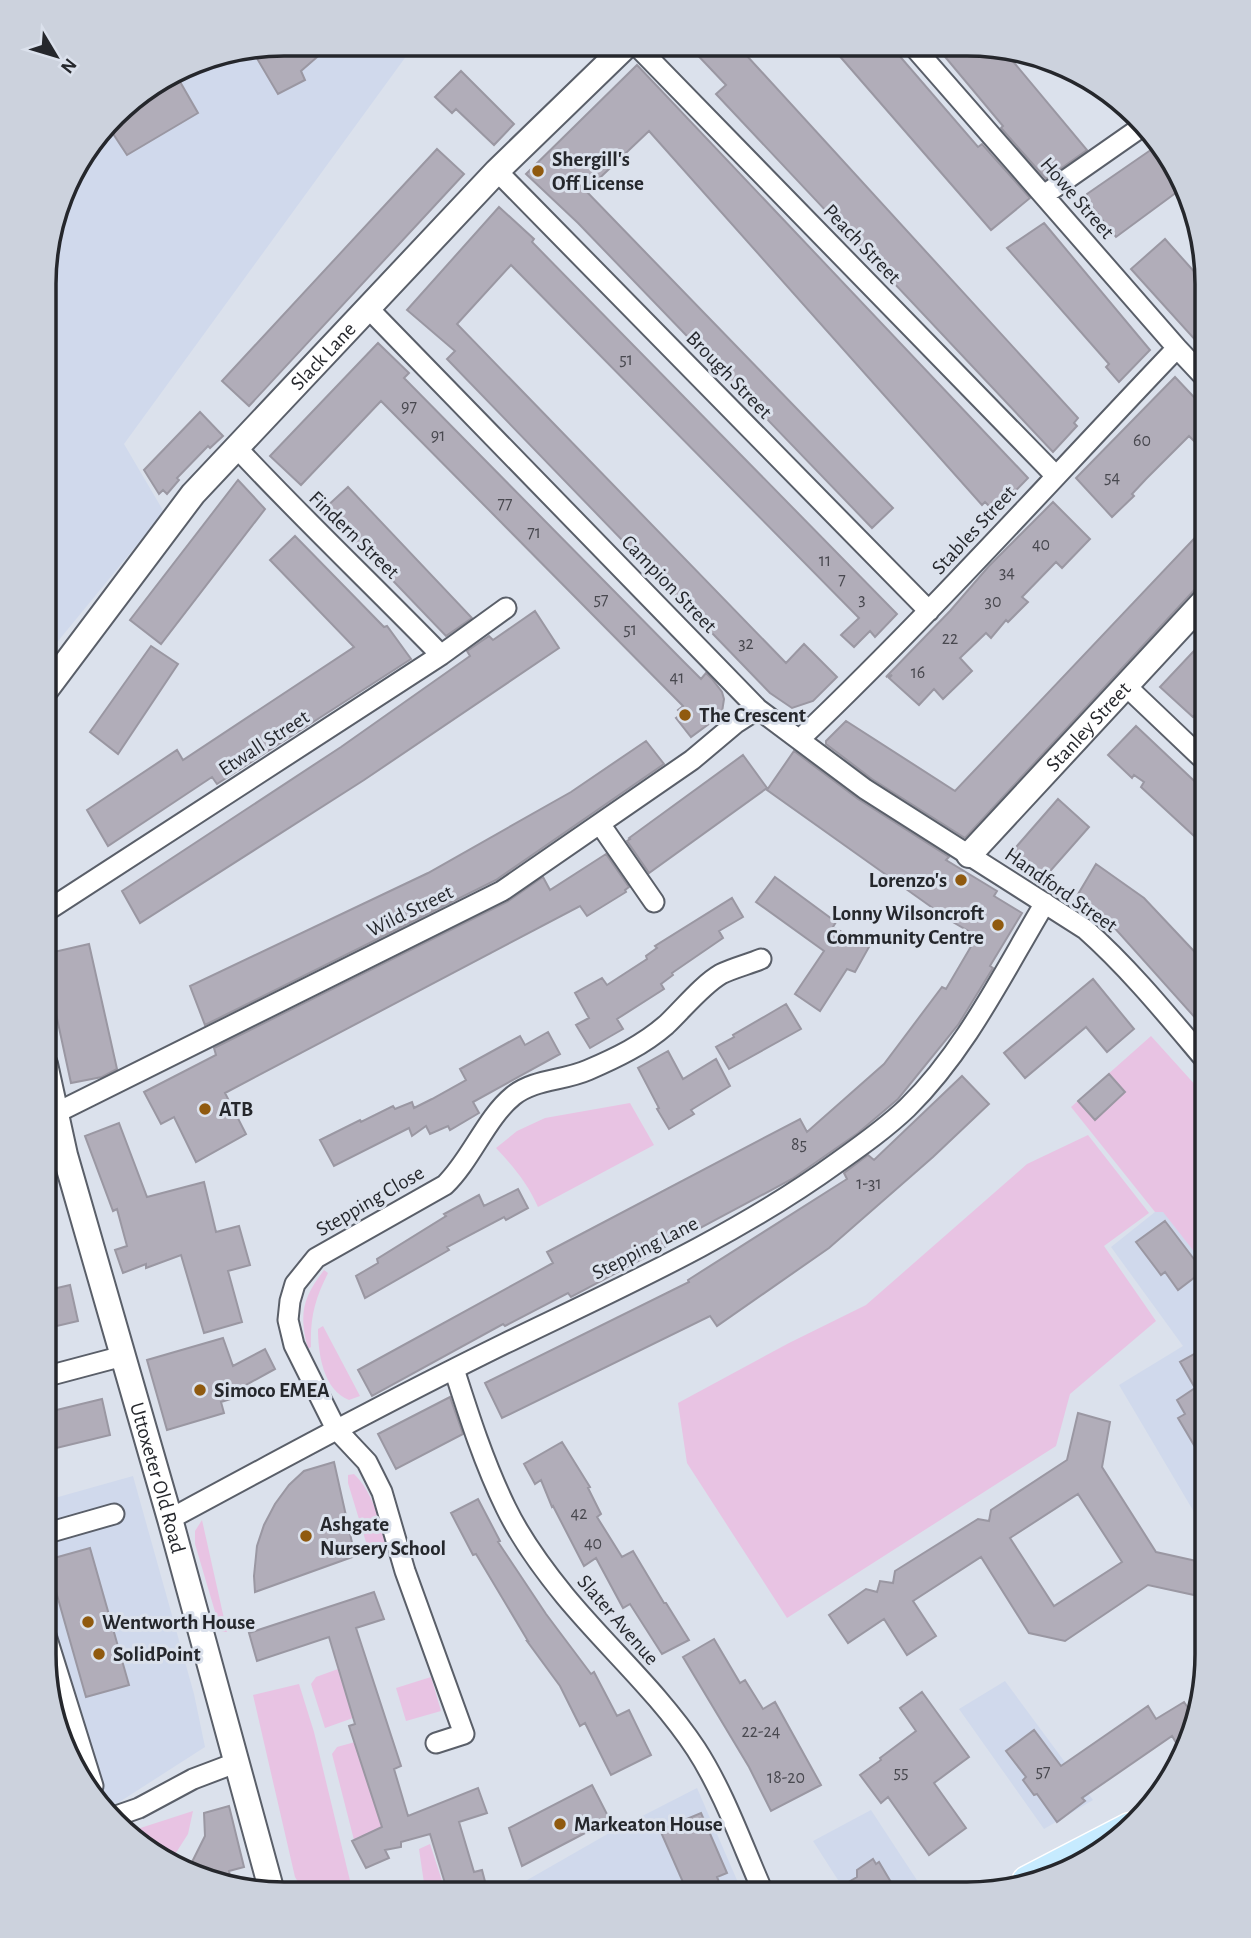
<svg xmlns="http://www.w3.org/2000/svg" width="1251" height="1938" viewBox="0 0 1251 1938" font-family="'Alegreya Sans',sans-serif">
	<rect width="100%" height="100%" fill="#dbe1ec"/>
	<path fill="#d0d9ec" d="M284,44H415L124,444L164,512L45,657L46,253L69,177L125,104L192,62Z
		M1163,1211L1207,1268V1534L1119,1385L1183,1346L1111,1247L1155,1212Z
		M133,1476L194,1694L205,1747L110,1808L62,1746L44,1654V1501Z
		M1005,1681L1093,1800L1044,1829L959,1709Z
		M697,1788L743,1894L525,1893L522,1883L611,1832Z
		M871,1810L926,1894H847L813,1841Z"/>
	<path fill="#e8c3e3" d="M1151,1036L1207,1098V1268L1163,1212H1155L1071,1107Z
		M630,1103L654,1145L538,1207C528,1184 514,1167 496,1148L517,1131L545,1118Z
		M1088,1135L1149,1213L1104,1246L1156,1321L1070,1394L1056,1446L787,1618L687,1463L678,1403L789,1343L866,1305L1027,1164Z
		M324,1270L328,1273C315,1299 310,1317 311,1347L308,1349C299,1314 302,1299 324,1270Z
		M323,1326L360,1396L349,1400C323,1390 318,1353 318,1329Z
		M354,1474C373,1492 379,1521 387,1546L369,1552L348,1483V1475Z
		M202,1520L227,1632H221L195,1544V1531Z
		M338,1669L353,1718L325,1728L311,1684L316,1677Z
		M431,1677L441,1711L406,1721L396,1688Z
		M299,1684L314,1732L353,1893L304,1892L295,1877L253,1695Z
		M355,1742L382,1827L354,1840L332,1754L337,1747Z
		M193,1811L188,1834L172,1859L138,1845L128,1832Z
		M430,1844L446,1893H420L424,1883L419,1849Z"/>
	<path fill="#b1adb9" stroke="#9a97a2" stroke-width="2" fill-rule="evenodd" d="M284,44H332L301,71L305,80L278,94L252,50Z
		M688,45H737L1078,418L1074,423L1077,426L1053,452L716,94L726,85Z
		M830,45L891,46L978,147L982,144L1030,198L991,230Z
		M936,46L1001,47L1087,150L1046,179L1001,128L1003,126Z
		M637,65L1028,478L995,512L985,502L982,505L649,131L586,191L893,508L872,528L578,223L526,174Z
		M461,71L514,124L494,145L456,109L452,113L435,97Z
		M175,73L198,113L127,155L108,126L125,104Z
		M1155,147L1185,186L1116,237L1087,201V194Z
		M437,149L464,174L249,406L222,381Z
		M499,207L534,239L532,242L897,614L875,637L870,631L854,647L841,635L859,618L511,265L457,324L786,663L804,644L837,677L813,701L792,708L770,693L447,359L455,351L407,310Z
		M1044,223L1150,350L1119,382L1106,367L1109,364L1007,248Z
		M1165,239L1207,286V353L1131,269Z
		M378,343L409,373L404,378L684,662L701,679L706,673L712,679L722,692L724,699L722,712L717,718L691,737L676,718L682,714L678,710L683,706L381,401L301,485L270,456Z
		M1175,377L1207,411V454L1189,436L1146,479L1132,494L1134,496L1112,517L1076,478Z
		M200,412L223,436L210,448L208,446L177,478L179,480L167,494L163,490L159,494L144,470Z
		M238,480L265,509L161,644L130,620Z
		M348,487L472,618L446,636L324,509Z
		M1053,502L1090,539L1062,568L1056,562L1022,597L1028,602L1008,622L1006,620L991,638L986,633L960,658L972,671L943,699L934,689L919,705L889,678L892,675L886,677L950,611L989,566Z
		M1207,525V583L1196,588L965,838L872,779L826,744V741L846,721L955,791Z
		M295,536L384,627L387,626L411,659L217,784L212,777L108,846L87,810L177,750L183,760L354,647L270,560Z
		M535,611L559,648L364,780L140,923L122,891L341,747L470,656L467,651L489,636L493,640Z
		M1207,637V702L1193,717L1160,687Z
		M151,646L178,664L118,754L90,732Z
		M1136,726L1207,793V848L1141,787L1144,782L1134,775L1132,778L1108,755Z
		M646,741L664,764L496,880L205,1025L190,986L428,873L571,792Z
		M794,751L858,799L949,857L946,860L997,891L994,896L1022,913L990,966L993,968L958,1025L898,1099L858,1133L792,1179L571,1297L568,1293L505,1326L503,1324L372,1396L358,1370L553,1263L547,1252L800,1119L807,1132L884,1064L942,987L946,989L976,938L974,937L975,935L951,921L767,790Z
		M743,755L767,788L649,873L627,841L630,839L629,838Z
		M1058,799L1089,827L1045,877L1010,854Z
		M606,854L629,887L625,890L626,892L587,916L580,906L225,1093L246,1134L196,1162L174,1117L161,1124L144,1092L216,1055L214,1048L507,902L543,877L550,890Z
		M1096,864L1144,898L1207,965V1031L1112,925L1074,901Z
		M775,877L836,922L833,927L869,947L855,972L847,969L820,1011L795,994L824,951L756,902Z
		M732,898L743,917L719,931L723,938L672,973L673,975L661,984L664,989L617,1019L623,1029L590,1048L576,1025L589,1018L575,993L602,978L607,985L647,959L646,956L657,948L655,946Z
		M89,944L117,1069L102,1077L71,1083L45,963V954Z
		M1093,979L1134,1029L1107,1052L1086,1027L1025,1078L1004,1053Z
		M786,1004L801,1029L729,1069L716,1047L734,1037L733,1035Z
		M548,1032L560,1054L473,1102L479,1113L450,1130L448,1126L430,1134L426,1126L412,1136L409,1128L334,1166L320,1140L360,1120L361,1122L393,1106L395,1109L412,1102L414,1108L432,1099L466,1080L460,1069L520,1036L525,1045Z
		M668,1051L683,1079L716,1059L730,1086L691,1110L694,1114L669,1129L657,1109L659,1108L638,1068Z
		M1109,1074L1125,1092L1095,1120L1078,1101Z
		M962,1076L989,1104L933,1157L829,1248L717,1326L710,1316L502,1418L485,1383L689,1282L688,1280L847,1179L844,1173L868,1155L874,1160Z
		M119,1123L147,1197L204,1182L216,1232L239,1226L250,1265L228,1271L242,1322L204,1333L181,1255L146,1268V1264L123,1273L115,1250L127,1246L117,1209L113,1211L85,1136Z
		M518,1189L528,1208L506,1220L504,1217L447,1247L449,1250L365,1298L356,1276L378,1263L377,1259L446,1216L444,1214L479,1195L484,1206Z
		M1165,1221L1203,1271L1178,1290L1165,1272L1161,1275L1136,1242Z
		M70,1285L78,1321L44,1329V1291Z
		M223,1338L233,1366L265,1349L275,1369L244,1386L246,1394L221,1402L224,1413L167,1430L147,1360Z
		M1207,1347V1467L1178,1418L1185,1414L1177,1400L1195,1388L1180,1362Z
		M450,1397L463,1434L396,1469L378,1434Z
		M102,1399L110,1435L44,1451V1413Z
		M1078,1413L1110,1422L1102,1467L1156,1552L1201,1562L1194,1595L1148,1585L1065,1641L1029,1633L981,1557L913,1601L936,1636L907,1655L884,1619L848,1643L829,1615L866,1589L877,1592L880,1581L893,1583L895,1571L978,1519L989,1521L991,1510L1067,1460ZM1078,1494L1122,1562L1054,1606L1010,1538Z
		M562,1442L590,1487L588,1488L601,1514L597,1517L622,1557L633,1551L664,1603H666L689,1640L662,1654L630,1604L623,1608L596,1558L584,1566L553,1506L552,1507L541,1480L535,1484L524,1464Z
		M334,1462L355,1556L255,1592L254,1576L257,1546L264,1525L275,1504L289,1485L304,1471Z
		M478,1499L500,1541L498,1542L546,1614L591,1674L594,1672L617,1716L629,1710L651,1755L611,1775L585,1723L580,1726L560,1686L527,1641H528L476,1554L473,1555L451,1513Z
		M90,1548L129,1685L86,1697L47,1560Z
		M374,1592L384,1619L356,1628L401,1766L394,1769L408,1816L478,1788L487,1813L459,1822L474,1872L482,1870L488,1893H448L430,1834L401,1842V1847L385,1850L389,1858L366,1868L352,1841L382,1827L349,1726L355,1724L329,1637L257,1661L249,1633Z
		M714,1639L740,1683L745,1680L763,1709L775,1702L821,1785L771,1811L749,1767L683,1657Z
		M922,1692L969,1757L934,1783L966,1828L929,1855L888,1797L881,1803L860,1775L881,1760L880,1758L916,1731L900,1708Z
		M1184,1702L1192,1714L1180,1749L1172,1736L1082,1798L1085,1801L1057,1822L1037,1794L1034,1795L1023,1780L1026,1777L1006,1751L1034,1730L1061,1766L1148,1706L1156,1719Z
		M592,1785L610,1820L522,1866L509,1828Z
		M229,1806L244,1867L229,1871L231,1883L190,1866L205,1836L204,1813Z
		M701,1813L727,1873L717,1877L724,1894H700L696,1885L686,1889L660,1830Z
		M873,1859L876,1864L879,1862L898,1894H828L857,1877V1870Z"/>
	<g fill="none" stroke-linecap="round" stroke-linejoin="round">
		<g stroke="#5a5f69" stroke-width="23">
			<path id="minor" d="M636,45L1056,476
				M913,46L1177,348L1207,380
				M497,171L929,611
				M1044,195L1140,128
				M368,308L758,709L865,789L1085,929C1130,969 1168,1016 1207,1062
				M236,447C302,518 373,585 441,655
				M1125,685L1207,763
				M800,739C931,614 1052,479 1177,348
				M600,824L654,902
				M45,912L441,655L506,608
				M56,1113L502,891L692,760L736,723L758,709
				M44,1161L65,1155
				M454,1369C469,1416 484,1463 506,1508C521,1539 543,1569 565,1596C608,1648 659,1693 696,1749C724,1792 743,1847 764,1894
				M44,1377L123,1356
				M170,1519C281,1459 392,1399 506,1343C619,1288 736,1236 838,1162C862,1145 886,1128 907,1108C966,1050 1003,973 1045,903
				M44,1534L114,1514
				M44,1629L93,1786
				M436,1743L464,1734L405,1571L382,1492L367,1462L336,1429L294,1345L288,1320L290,1301L295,1284L316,1258L445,1185C471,1160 486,1118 513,1096C534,1079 563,1081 588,1070C616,1058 643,1045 666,1025C683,1009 702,985 721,974C733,968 749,964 761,959
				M116,1816L139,1808L193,1779L238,1762"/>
		</g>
		<g stroke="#5a5f69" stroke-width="28">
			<g id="tertiary">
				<path id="s1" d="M45,691L193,494L497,171L627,45"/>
				<path id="s2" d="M969,855L1207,598"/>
				<path id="s3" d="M45,1064L65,1155L170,1519L272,1892"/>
			</g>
		</g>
		<g stroke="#fff" stroke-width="35">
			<path id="primary" d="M1028,1882L1130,1829"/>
		</g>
		<use href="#minor" stroke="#fff" stroke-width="19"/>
		<use href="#tertiary" stroke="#fff" stroke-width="24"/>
		<use href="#primary" stroke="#c6ebff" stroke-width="32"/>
	</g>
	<g fill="#905a0f" stroke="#dbe1ec" stroke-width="2.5">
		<circle cx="538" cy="171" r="7"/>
		<circle cx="685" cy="715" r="7"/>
		<circle cx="961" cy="880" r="7"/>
		<circle cx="998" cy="925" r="7"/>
		<circle cx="205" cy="1109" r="7"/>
		<circle cx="200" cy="1390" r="7"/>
		<circle cx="306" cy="1536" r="7"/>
		<circle cx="88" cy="1622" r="7"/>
		<circle cx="99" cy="1654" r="7"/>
		<circle cx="560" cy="1824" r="7"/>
	</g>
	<g text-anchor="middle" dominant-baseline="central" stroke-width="6" stroke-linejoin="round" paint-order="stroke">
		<g font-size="18" fill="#48484f">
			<text x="626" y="360">51</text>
			<text x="409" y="407">97</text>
			<text x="438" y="436">91</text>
			<text x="1142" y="441">60</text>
			<text x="1112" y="478">54</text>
			<text x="505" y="504">77</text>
			<text x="534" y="533">71</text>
			<text x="1041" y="545">40</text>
			<text x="825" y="561">11</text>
			<text x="1007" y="573">34</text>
			<text x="842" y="580">7</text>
			<text x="601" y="600">57</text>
			<text x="862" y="600">3</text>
			<text x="993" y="602">30</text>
			<text x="630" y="630">51</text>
			<text x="950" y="639">22</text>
			<text x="746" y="644">32</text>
			<text x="918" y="673">16</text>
			<text x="677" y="678">41</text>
			<text x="799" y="1145">85</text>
			<text x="869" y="1184">1-31</text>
			<text x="579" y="1514">42</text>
			<text x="593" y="1544">40</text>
			<text x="761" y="1732">22-24</text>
			<text x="1043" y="1772">57</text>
			<text x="901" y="1773">55</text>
			<text x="786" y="1778">18-20</text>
		</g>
		<g font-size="21" font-weight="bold" fill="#25272c" stroke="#dbe1ec" text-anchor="start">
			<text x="552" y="159">Shergill's<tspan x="552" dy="24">Off License</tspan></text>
			<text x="699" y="715">The Crescent</text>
			<text x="947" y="880" text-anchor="end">Lorenzo's</text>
			<text x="984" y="913" text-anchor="end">Lonny Wilsoncroft<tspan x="984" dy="24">Community Centre</tspan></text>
			<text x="219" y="1109">ATB</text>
			<text x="214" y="1390">Simoco EMEA</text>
			<text x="320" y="1524">Ashgate<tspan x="320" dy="24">Nursery School</tspan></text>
			<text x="102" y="1622">Wentworth House</text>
			<text x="113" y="1654">SolidPoint</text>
			<text x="574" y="1824">Markeaton House</text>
		</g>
		<g font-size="21" fill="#25272c" stroke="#dbe1ec">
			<text transform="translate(1077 198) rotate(49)">Howe Street</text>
			<text transform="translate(862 244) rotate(46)">Peach Street</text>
			<text stroke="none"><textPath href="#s1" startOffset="436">Slack Lane</textPath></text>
			<text transform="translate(729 375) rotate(46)">Brough Street</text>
			<text transform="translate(974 530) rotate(-47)">Stables Street</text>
			<text transform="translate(354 535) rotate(44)">Findern Street</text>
			<text transform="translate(669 584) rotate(46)">Campion Street</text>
			<text stroke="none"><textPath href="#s2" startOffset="175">Stanley Street</textPath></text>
			<text transform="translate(264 743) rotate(-33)">Etwall Street</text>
			<text transform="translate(1061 890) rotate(35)">Handford Street</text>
			<text transform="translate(410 911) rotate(-26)">Wild Street</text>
			<text transform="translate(370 1201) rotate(-30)">Stepping Close</text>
			<text transform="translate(645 1248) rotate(-27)">Stepping Lane</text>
			<text stroke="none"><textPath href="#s3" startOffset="429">Uttoxeter Old Road</textPath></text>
			<text transform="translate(618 1620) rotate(49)">Slater Avenue</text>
		</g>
	</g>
	<path d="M0 0H1251V1938H0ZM284 56H967A228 228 0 0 1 1195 284V1654A228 228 0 0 1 967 1882H284A228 228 0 0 1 56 1654V284A228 228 0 0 1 284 56Z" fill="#ccd2dd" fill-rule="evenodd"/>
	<path fill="none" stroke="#25272c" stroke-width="3.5" d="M284 56H967A228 228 0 0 1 1195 284V1654A228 228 0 0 1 967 1882H284A228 228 0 0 1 56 1654V284A228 228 0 0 1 284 56Z"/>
	<g transform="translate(56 56) rotate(128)" stroke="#dbe1ec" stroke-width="5" paint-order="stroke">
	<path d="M0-5L12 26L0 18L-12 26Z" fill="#25272c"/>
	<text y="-10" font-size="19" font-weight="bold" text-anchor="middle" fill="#25272c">N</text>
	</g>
</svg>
